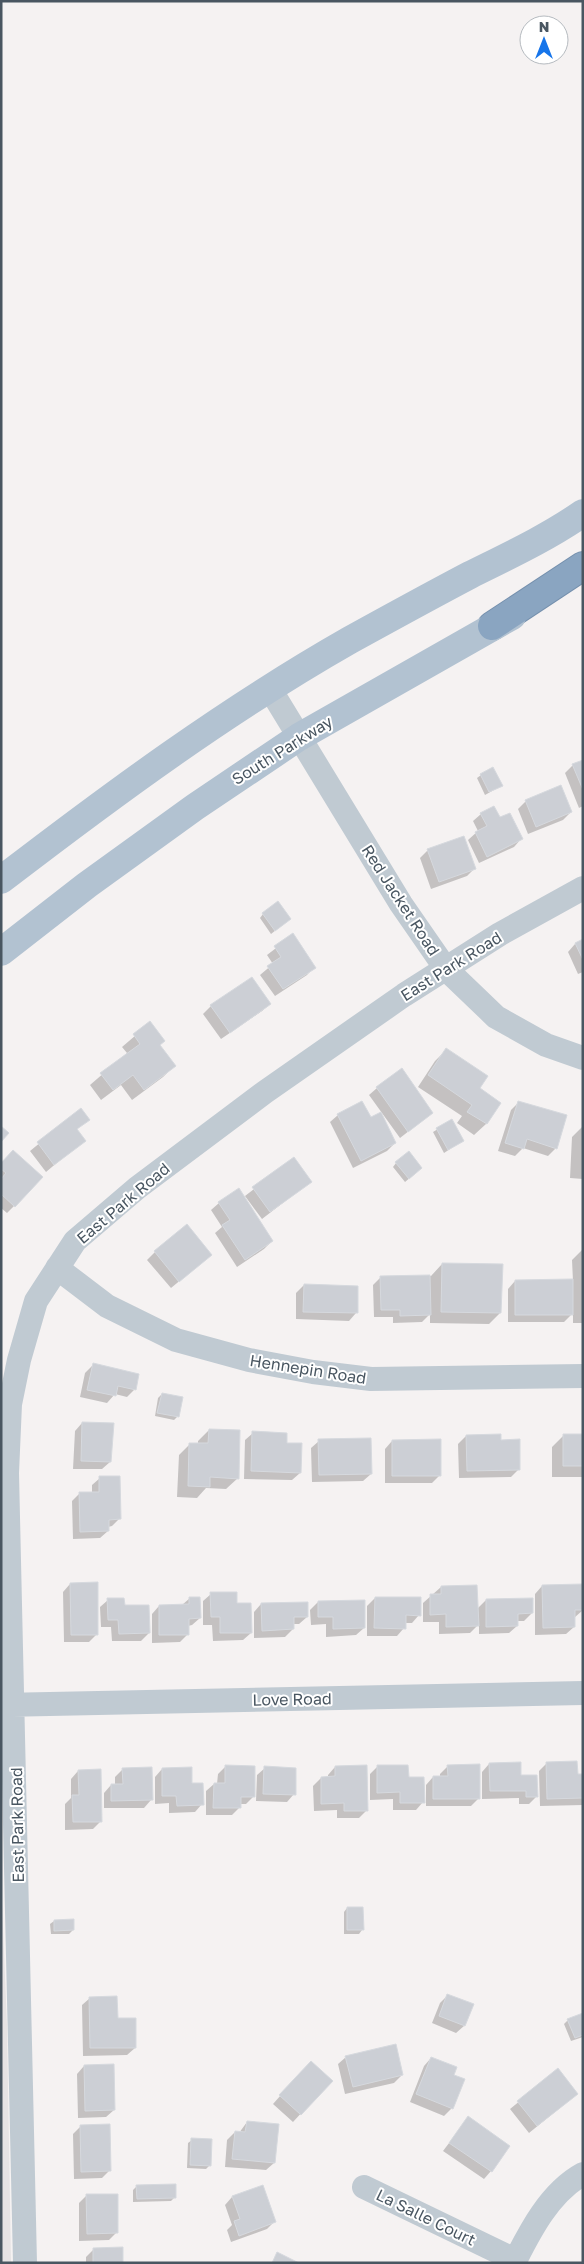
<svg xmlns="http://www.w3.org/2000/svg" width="584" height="2264" viewBox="0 0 584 2264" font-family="'Golos Text',sans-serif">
	<rect width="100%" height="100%" fill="#f5f2f2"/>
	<path fill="#e6e3e4" d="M1,1879L7,2025L11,2263H1Z"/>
	<path fill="#0003" d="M583,761V806L579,808L565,773L573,765Z
		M481,775L501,786L485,795L477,778Z
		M526,801L571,812L563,820L528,834L518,809Z
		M481,814L499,819L521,839L514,847L479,863L468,840L478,831L473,821Z
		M428,850L474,869L467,876L431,889L420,858Z
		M263,914L290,919L271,934L260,918Z
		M293,935L314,967L307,975L275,996L260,975L273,964L267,955Z
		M583,941V972L578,974L568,952L575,944Z
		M270,1004L262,1011L221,1039L203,1014L211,1006Z
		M150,1023L159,1045L174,1066L163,1077L132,1100L121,1085L101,1100L90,1085L127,1053L122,1047Z
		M446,1050L478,1089L499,1103L486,1124L474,1135L457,1123L462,1116L418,1087L435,1061Z
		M377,1088L432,1113L400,1138L369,1095Z
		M519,1102L556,1148L548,1156L523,1148L515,1156L498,1151L511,1110Z
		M80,1110L88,1119L76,1130L84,1140L46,1172L30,1151Z
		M338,1115L370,1119L395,1143L387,1151L353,1168L330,1122Z
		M451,1121L462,1141L444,1153L433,1132Z
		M583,1126V1179L570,1178L572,1137Z
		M13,1152L14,1206L7,1213L1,1208V1164Z
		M293,1159L310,1182L262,1219L245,1196Z
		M396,1163L417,1172L405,1182L393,1167Z
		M219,1203L272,1241L264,1249L237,1267L215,1233L222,1227L211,1210Z
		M583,1249V1323H573V1313L564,1322H508V1289L515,1281H573L572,1260Z
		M155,1252L211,1255L171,1288L147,1260Z
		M442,1264L500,1313L489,1324L430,1323V1314L422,1322L393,1323V1317H374L373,1285L381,1277L431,1276Z
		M304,1285L356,1313L349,1321L296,1319V1293Z
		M93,1365L135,1389L127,1397L115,1394L107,1403L80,1397L85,1373Z
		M162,1394L177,1417L174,1420L155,1416L158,1398Z
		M82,1423L110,1462L102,1469H73L75,1431Z
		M209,1430L238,1478L226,1489L206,1488L197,1498L177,1497L179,1455L190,1444H198V1441Z
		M253,1433L286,1444L300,1473L292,1480L244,1479L245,1440Z
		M564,1435H583V1477H552V1447Z
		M466,1436L500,1441L519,1469L511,1477L459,1478L458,1444Z
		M319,1441L371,1474L363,1481L312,1482L311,1448Z
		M392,1441L440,1475L432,1483H385V1449Z
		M100,1478L119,1519L112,1526L108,1527V1531L100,1538L73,1539L72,1501L80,1493H92V1485Z
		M70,1584L97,1634L89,1642H64L63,1592Z
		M582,1585L583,1610L574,1618V1627L566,1634L535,1635V1594L542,1586Z
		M441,1587L477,1609L486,1600L532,1613L524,1621H517V1626L509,1633L479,1634V1624L470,1633L439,1634V1622H423V1603Z
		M211,1594L236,1605L251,1633L243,1640L213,1641L212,1625H203V1601Z
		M190,1598L200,1618L192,1625L188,1626V1634L180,1642L152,1643V1614L159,1606L182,1605Z
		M375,1598L419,1615L412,1623H404V1628L397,1636H367V1606Z
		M108,1600L123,1607L149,1633L141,1641H112L111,1627H101L100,1607Z
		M318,1602L364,1628L356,1635L326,1637V1624L311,1625L310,1610Z
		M261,1604L307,1617L299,1624H293V1629L285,1637L254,1638V1612Z
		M547,1763L576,1776L583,1775V1805L540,1806L539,1771Z
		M489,1764L520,1777L536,1797L529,1804H519V1798L482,1799V1772Z
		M448,1766L479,1798L471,1806H426V1785L433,1777H440V1774Z
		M225,1767L254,1796L246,1804H240V1807L232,1815H206V1791L214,1784H217L218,1774Z
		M335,1767L367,1810L359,1818H337V1810L314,1811L313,1786L321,1778H328V1775Z
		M377,1767L407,1779L423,1802L416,1810H393V1799L370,1800V1774Z
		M265,1768L294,1794L287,1802L256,1801L257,1775Z
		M123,1769L151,1800L144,1808H104V1793L111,1785H115V1777Z
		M162,1769L202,1804L195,1812L169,1813V1803L155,1804V1777Z
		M78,1771L101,1821L93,1829L65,1830V1804L71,1798V1779Z
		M347,1908L362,1930L359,1934H344V1912Z
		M54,1921L73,1930L69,1934H51L50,1924Z
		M448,1995L472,2005L464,2026L456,2033L432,2023L440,2003Z
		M90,1998L116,2019L135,2048L127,2055L83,2056L82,2005Z
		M583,2015V2037L571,2041L564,2024L568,2020Z
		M346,2057L402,2075L394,2083L345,2094L338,2064Z
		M431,2058L452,2075V2108L444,2116L410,2102L424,2066Z
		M84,2066L114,2110L106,2117L78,2118L77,2074Z
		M303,2070L331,2081L293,2122L273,2104Z
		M558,2070L577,2094L529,2133L510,2109Z
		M468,2118L491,2171L484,2179L443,2151Z
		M247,2122L274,2163L266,2170L225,2167L227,2140L235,2132L239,2133Z
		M81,2126L110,2170L102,2178L74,2179L73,2134Z
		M192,2140L210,2165L206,2169L187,2168L188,2143Z
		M137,2186L175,2197L171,2201L133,2202V2190Z
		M262,2186L275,2221L267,2229L231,2242L227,2230L232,2225L225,2205L232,2197Z
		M87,2195L117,2232L109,2240L79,2241V2203Z
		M94,2249L122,2263H86V2257Z"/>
	<path fill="#cccfd5" stroke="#d6d9de" d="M583,760V790L572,764Z
		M493,767L503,786L489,792L480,774Z
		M561,785L572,812L536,827L525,800Z
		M494,806L500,817L510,813L523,839L487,857L475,832L487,826L480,813Z
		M464,836L476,869L439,882L427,849Z
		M278,901L291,919L275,931L262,913Z
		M293,933L316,968L283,989L267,966L281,957L274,946Z
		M583,939V960L575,943Z
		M252,977L271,1004L230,1033L210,1005Z
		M150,1021L165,1041L160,1045L176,1066L144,1090L133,1075L113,1090L100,1073L140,1044L133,1034Z
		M446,1048L488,1076L480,1088L501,1103L487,1124L467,1112L472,1105L428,1075Z
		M402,1068L433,1113L408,1132L376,1087Z
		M362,1101L371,1117L381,1112L396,1143L361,1161L337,1114Z
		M518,1101L567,1115L557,1149L527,1139L524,1149L505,1143Z
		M81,1108L90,1120L77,1129L86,1141L54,1165L37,1142Z
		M452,1119L464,1141L448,1150L436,1128Z
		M1,1126L9,1133L1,1142Z
		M13,1150L43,1177L15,1207L1,1194V1179L6,1173L1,1169V1163Z
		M409,1151L422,1168L409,1179L395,1162Z
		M294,1157L312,1182L270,1212L252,1187Z
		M239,1188L273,1241L245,1260L222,1225L230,1220L218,1202Z
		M187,1224L212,1255L179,1282L154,1251Z
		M442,1263L503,1264L501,1313L441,1312Z
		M430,1275L431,1315L400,1316V1310H381L380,1276Z
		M573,1279V1315H515V1280Z
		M304,1284L358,1286V1313L303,1312Z
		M93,1363L139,1374L136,1390L118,1386L116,1396L87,1390Z
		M162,1393L183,1397L179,1417L157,1413Z
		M82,1422L114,1423L111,1462L81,1461Z
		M209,1429L240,1430L239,1479L210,1477V1487L188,1486L189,1443H208Z
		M252,1431L287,1433V1443H302L301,1473L251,1471Z
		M501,1434V1440L520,1439V1470L467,1471L466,1435Z
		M563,1434H583V1466H563Z
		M371,1438L372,1474L319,1475L318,1439Z
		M441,1439V1476H392V1440Z
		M99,1476H120L121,1519L109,1520V1531L80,1532L79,1492H99Z
		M98,1582V1635H71L70,1583Z
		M583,1584V1610H575V1627L543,1628L542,1585Z
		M477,1585L479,1626L446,1627V1614L430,1615V1594H441V1586Z
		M210,1592H237V1603H251L252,1633H220V1617H211Z
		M189,1597H200L201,1618L189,1619V1635H159V1605L189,1604Z
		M375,1597H421V1616L406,1615V1629L374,1628Z
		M107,1598H124L125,1605H149L150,1633L119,1634L118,1620H108Z
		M533,1598V1613L518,1614V1626L486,1627V1599Z
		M365,1600V1628L333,1629V1617H318V1601Z
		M308,1602V1617H294V1629L262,1631L261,1603Z
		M577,1761L578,1774H583V1798L547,1799L546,1762Z
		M521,1762V1775H537L538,1797H526V1791H490L489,1763Z
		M480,1764V1799H433V1776H448L447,1765Z
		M225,1765L255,1766V1797H241V1808H213L214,1783H225Z
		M367,1765L368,1811H344V1803L321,1804V1777L335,1776V1766Z
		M377,1765H408L409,1777H424L425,1803H400V1792L377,1793Z
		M264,1766L296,1768V1795L263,1794Z
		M152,1767L153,1800L111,1801V1784H123L122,1768Z
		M192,1767V1783H203L204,1805L177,1806L176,1796H162V1768Z
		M101,1769L102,1822H73L72,1795H79L78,1770Z
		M347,1907H363L364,1930H347Z
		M74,1919V1930L54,1931V1920Z
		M447,1994L474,2004L465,2026L439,2016Z
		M117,1996L118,2018H136V2048H90L89,1997Z
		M583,2013V2035L575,2038L567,2019Z
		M396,2044L403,2075L353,2087L345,2056Z
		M431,2057L457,2067L454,2075L465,2079L453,2109L416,2094Z
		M311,2061L333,2081L301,2115L279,2095Z
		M114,2064L115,2110L85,2111L84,2065Z
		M558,2068L578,2094L537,2126L517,2101Z
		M468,2116L510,2146L492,2172L449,2143Z
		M247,2121L279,2124L275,2163L232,2159L235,2131L245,2132Z
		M110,2124L111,2171L81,2172L80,2125Z
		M191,2138L212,2139L211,2166L190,2165Z
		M176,2184V2198L137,2199L136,2185Z
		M263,2185L276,2222L239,2236L234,2221L240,2219L232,2196Z
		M86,2194H118V2233L87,2234Z
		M123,2247V2263H93V2248Z
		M277,2252L299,2263H272Z"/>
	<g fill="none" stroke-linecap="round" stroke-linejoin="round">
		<g stroke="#7590ad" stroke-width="30">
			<path id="highway" d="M492,626L583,566"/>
		</g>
		<path stroke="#c0cad2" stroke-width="24" d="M270,689L401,904L446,969L496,1017L546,1045L583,1058
			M57,1268L107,1306L176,1340L249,1360L313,1372L371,1379L583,1376
			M1,1705L583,1693
			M364,2187L515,2260
			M25,2263L7,1473L10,1404L19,1360L36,1301L75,1241L137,1188L265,1092L404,995L500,934L583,888
			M514,2263C530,2231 550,2192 583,2174"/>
		<path stroke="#b2c2d1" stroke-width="28" d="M1,880C113,794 227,710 350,640C390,618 430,596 470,575C508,556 547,538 583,513
			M1,952L87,885L195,807L299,737L512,616"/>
		<use href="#highway" stroke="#8aa5c1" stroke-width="28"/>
	</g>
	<g text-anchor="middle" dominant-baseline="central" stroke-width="4" stroke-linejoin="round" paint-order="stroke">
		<g font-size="16" fill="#495661" stroke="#fff">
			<text transform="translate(282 750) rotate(-32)">South Parkway</text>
			<text transform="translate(401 900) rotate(57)">Red Jacket Road</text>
			<text transform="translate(451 966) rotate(-32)">East Park Road</text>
			<text transform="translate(123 1203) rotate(-40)">East Park Road</text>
			<text transform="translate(308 1369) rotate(9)">Hennepin Road</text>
			<text transform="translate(292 1699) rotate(-1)">Love Road</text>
			<text transform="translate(17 1825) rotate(-91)">East Park Road</text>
			<text transform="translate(426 2217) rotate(26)">La Salle Court</text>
		</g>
	</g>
	<rect width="584" height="2264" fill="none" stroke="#495661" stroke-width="5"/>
	<g transform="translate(544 40)"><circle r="24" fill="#ffffff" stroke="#b6bbc0"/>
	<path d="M0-4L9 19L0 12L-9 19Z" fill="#1775ea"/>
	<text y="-8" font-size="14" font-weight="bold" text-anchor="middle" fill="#495661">N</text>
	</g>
</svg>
